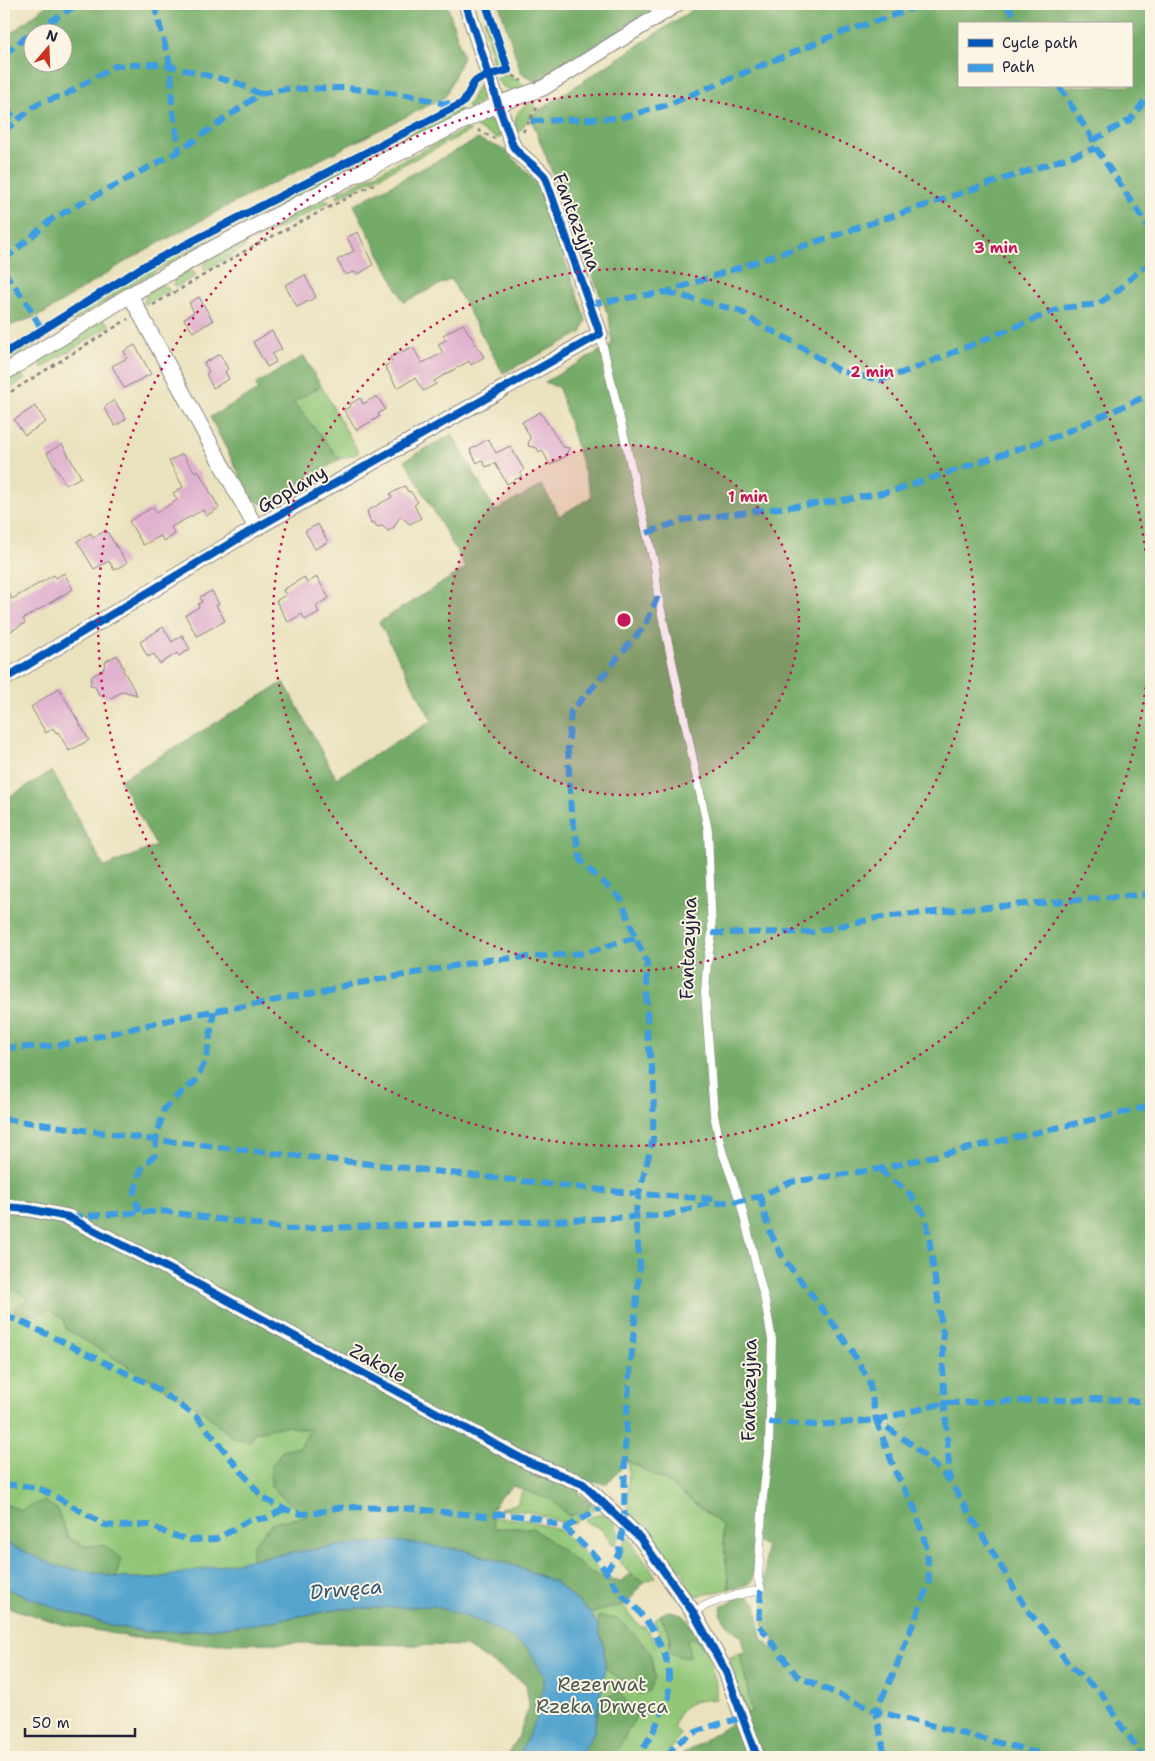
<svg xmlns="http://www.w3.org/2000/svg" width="1155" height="1761" viewBox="0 0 1155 1761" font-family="'Shantell Sans',sans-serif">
	<rect width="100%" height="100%" fill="#fcf5e5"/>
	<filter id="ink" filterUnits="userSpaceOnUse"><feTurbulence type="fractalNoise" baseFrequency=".02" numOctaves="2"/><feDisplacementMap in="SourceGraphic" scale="10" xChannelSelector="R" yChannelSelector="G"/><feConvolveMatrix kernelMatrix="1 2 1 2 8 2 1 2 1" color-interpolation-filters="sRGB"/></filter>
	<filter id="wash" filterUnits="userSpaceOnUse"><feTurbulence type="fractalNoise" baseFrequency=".0096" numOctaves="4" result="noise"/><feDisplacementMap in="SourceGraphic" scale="20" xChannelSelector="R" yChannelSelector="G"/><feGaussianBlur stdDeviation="1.12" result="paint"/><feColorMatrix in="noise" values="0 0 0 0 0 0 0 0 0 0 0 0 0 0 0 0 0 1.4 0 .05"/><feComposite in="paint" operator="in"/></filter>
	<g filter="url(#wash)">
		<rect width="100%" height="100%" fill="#eae2be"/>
		<path fill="#91c677" stroke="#5a7459" d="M484,19H489L499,59L496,65H493Z
			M505,74L521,82L526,88C513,94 505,90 496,79L504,76Z
			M483,85C485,97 479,103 470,110L467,105L469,104L477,87Z
			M534,101L536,105L521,130L516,132C513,114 518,109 534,101Z
			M459,108L461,114L251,220L249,216Z
			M483,120H487L498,126L502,137L497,138L477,128L475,123Z
			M468,128L470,131L337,198L339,192Z
			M324,199L328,200L330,202L253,241V235Z
			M246,217L249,221L141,279L68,324L65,319L140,273Z
			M243,242L246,247L205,271L203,265L206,261Z
			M189,270L194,272L196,276L176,287L173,283L175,278Z
			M161,285L167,286L170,291L143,305L147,294Z
			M102,320L106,321L110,326L42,368L40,361L42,359Z
			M55,327L57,331L4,364V359Z
			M18,374H21L25,379L5,392L4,382Z
			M321,386L359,453L340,459L293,402Z
			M18,1284L62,1292L66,1329L204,1412L232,1437L303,1422L321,1423L307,1517L274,1522L267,1530L493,1520L492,1517L529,1520L560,1530L590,1559L605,1579L601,1577L640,1627L645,1626L655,1642L662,1641L654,1621L660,1615L670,1636L686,1639L693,1638L707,1651L716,1683V1699C693,1700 679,1703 674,1728L681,1734L665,1757H509L537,1703L543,1679L489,1627L175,1639L131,1638L4,1592V1520L119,1563L104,1545L85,1546L69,1539L57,1509L21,1510L4,1504V1298L8,1297Z
			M628,1461L669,1483L722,1525L729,1589L697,1596L688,1590L684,1574L660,1545L649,1541L629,1516Z
			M526,1482L540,1487L568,1516L591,1502L595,1508L574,1523L561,1522L532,1512L498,1509L517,1504Z
			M604,1513L614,1523L619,1534L615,1544H611L603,1530L585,1521L593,1515Z
			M627,1536L656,1577L643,1582L630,1574L621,1563L622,1548Z
			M740,1653L752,1711L746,1714L730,1664V1657Z"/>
		<path fill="#74ab68" stroke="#4b6652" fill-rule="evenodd" d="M48,4H447L463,57L445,97L218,211L123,263L43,314L4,328V39ZM32,32H62V62H32Z
			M499,4H663L536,82L521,73Z
			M701,4H1151V1757H681V1755L752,1711L740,1653L745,1654L741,1637L727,1624L720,1614L722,1606L737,1598L749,1597L756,1603L761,1638L773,1649L774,1638L763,1627L766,1547L757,1542L753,1580C748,1588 738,1588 729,1589L722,1525L669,1483L628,1461L607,1483L582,1482L579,1494L591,1502L586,1511L568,1516L554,1501L513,1486L500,1497L490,1512L495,1528H533L587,1570L605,1579L621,1582L630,1574L643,1582L627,1604L591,1613L555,1582L511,1563L463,1550L337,1546L252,1559V1546L273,1522L306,1517L271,1487V1467L282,1451L300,1447L310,1430L285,1426L255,1432L250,1442L232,1437L204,1412L66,1329L64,1319L47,1309C39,1318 26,1314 15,1313V1307L29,1299L14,1289L8,1297L4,1298V800L52,771L104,867L156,846L120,780L284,682L336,778L432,721L379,622L466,568L405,460L452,434L495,511L542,485L559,516L592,497L559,388L545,382L612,344L609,317L530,116ZM959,24H1131V86H959Z
			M478,139L505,150L537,183L586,320L581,333L503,373L451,279L404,302L354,205Z
			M304,356L321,386L293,402L340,459L266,506L252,499L210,417L258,390L256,384Z
			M43,1501L57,1509L69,1539L85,1546L104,1545L121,1558L116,1577L55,1566L4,1542V1504L21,1510Z
			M4,1588L56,1608L113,1626L148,1632L187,1631L255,1624L339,1609L434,1606L485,1623L527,1647L545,1677L537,1718L518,1757H506L518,1738L529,1706L526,1684L466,1646L305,1643L197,1644L116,1634L61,1624L4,1606Z
			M668,1611C670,1612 673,1611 676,1612C689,1616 701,1640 707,1651L693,1638L687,1640L690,1656L682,1657L669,1653L670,1636L660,1615Z
			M599,1616L617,1619L630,1630L650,1652L655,1677L649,1691L640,1694L605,1668L604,1648L598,1626Z
			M619,1692L637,1715L613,1757H579L594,1732L600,1699Z"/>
		<path fill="#54a4ce" stroke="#3b6384" d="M395,1541L463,1550L514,1566L555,1582L591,1613L598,1626L604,1648L605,1668L594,1732L579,1757H518L537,1718L545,1677L527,1647L485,1623L434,1606L339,1609L255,1624L187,1631L148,1632L113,1626L56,1608L4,1588V1542L55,1566L116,1577L153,1579L252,1559L337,1546Z"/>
		<g id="blocks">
			<path fill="#e0b2cf" d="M358,232L373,265L359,274L353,272L346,275L337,260L354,251L347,237Z
				M305,275L316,297L297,307L285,285Z
				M199,297L213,321L193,332L184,319L194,312L189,303Z
				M463,324L484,357L471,365L469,361L434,381L436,384L423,391L415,378L397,388L385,366L392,362L390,357L410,348L414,349L422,363L443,353L438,344L446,340L443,335Z
				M272,331L282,349L272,354L276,362L267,367L253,342Z
				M135,345L151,374L124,388L112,366L127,358L124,351Z
				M220,354L228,369L225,371L229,379L213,388L206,374L209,372L204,363Z
				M377,396L385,409L378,414L379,417L356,430L344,410L351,406L350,404L360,398L363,404Z
				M114,400L126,419L115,426L104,408Z
				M35,406L46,422L25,435L14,420Z
				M540,412L563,447L569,448L566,456L550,465L542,450L539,452L537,448L528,446L530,437L522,422Z
				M488,439L496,453L510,446L524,470L520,473L522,476L507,484L495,463L486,467L482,460L477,463L470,450Z
				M62,444L81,477L66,485L47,453Z
				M182,454L195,472L198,470L219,508L206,516L203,510L171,527L175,534L164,541L161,536L143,545L129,521L153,507L156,513L177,500L173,493L183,487L169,461Z
				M405,486L408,492L410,491L418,502L414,505L421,518L410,524L400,516L394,527L388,531L382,526L377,527L374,522L371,524L367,511L392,497L390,494Z
				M318,524L328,542L315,549L305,531Z
				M106,530L127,563L114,570L109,561L94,569L77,541L91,533L93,538Z
				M64,573L73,589L23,619L25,623L4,635V583L12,599L54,575L56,578Z
				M304,577L307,583L317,577L329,598L316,606L319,612L305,620L302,614L288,622L276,601L286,595L283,590Z
				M212,591L219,604L216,605L225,621L197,636L185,615L199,607L198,604L202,602L200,597Z
				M163,627L172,642L182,635L190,649L179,656L177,653L160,664L154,654L148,657L140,642Z
				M117,655L124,669L123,670L137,695L123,691L111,698L99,695L95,687L90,685L92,676L103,670L106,661Z
				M59,688L89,740L69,751L58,732L56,733L53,728L46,733L31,707Z"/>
		</g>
	</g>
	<g filter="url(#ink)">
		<use href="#blocks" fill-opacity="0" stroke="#86827c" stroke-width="1"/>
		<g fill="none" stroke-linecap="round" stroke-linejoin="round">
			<g stroke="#86827c" stroke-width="9">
				<path id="lane" d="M600,334L655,567L658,596L708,830L712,933L707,964L705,993L714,1115L722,1151L740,1201L765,1301L772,1340L769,1444L763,1497L758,1578L761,1590C734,1595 716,1599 693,1612"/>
			</g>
			<g stroke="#86827c" stroke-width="17">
				<path id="street" d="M130,295L256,528
					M4,373L130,295L204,253L339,183L498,104L543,88L677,4
					M4,679L256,528L600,334L545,177C536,166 521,158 513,146L498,104L466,4
					M4,1207L29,1209L68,1217L175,1272L528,1462L583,1484L640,1538L693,1612L726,1672L757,1757"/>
			</g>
			<path stroke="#86827c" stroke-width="2.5" stroke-dasharray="4 4" stroke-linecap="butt" d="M508,70L509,73L522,81
				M478,130L495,139
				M523,132L539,104
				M153,305L252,247L378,182
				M4,396L128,319"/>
			<use href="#lane" stroke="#fff" stroke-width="8"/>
			<use href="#street" stroke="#fff" stroke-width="15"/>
			<path stroke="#3c9ce2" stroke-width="6" stroke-dasharray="12 6" stroke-linecap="butt" d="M154,4L171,68L172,105L179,151
				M1006,4L1019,24
				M34,32L78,4
				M4,54L32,33
				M1059,86L1093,140L1096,148L1151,231
				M4,109L17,119
				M531,121L620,118L667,105L837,34L889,17L923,4
				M4,131L39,103L65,95L115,66L160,64L235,82L260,94
				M1093,140L1130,120L1151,92
				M4,260L52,219L179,151L260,94L286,89L347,88L407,95L442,103L457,104
				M4,272L25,300L42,330
				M666,292L740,311L762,326L790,340L840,371L880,380L913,369L1061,308L1098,304L1117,291L1140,270L1151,264
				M590,304L666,292L1096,148
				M647,533L683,520L837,501L893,491L1057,436L1151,394
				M712,933L812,932L881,917L988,907L1151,894
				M4,1048L56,1046L196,1014L263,1003L348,985L487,960L585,953L630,939H636
				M4,1119L156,1140L639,1194L715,1199
				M879,1169L910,1194L926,1217L943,1334V1375L950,1481
				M760,1196L768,1228L783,1258L818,1303L851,1350L869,1380L876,1420L914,1446L950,1481L1027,1610L1049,1636L1069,1665L1102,1694L1119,1723L1139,1750L1142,1757
				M139,1212L134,1194L141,1169L155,1155L156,1140L164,1109L184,1090L195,1082L206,1060L214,1011
				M71,1217L161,1211L289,1229L554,1221L668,1215L706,1204L740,1201L760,1196L791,1182L879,1169L1151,1106
				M4,1316L20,1321L151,1385L197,1417L263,1498L284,1509L302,1514L316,1513L335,1508L356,1507L415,1509L485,1516L501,1514L538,1518L565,1528L596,1557L620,1593L637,1609L653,1630L665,1655L669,1673V1697L653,1732L638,1757
				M876,1420L896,1473L915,1509L927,1549L929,1583L895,1670L876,1711L1054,1757
				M769,1422L817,1425L876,1420L945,1403L1100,1399L1151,1402
				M4,1485H19L40,1489L55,1496L105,1525L116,1526L150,1525L168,1534L191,1540L217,1539L249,1520L267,1518L284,1509
				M565,1528L606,1505
				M605,1572L618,1555L624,1522L625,1447L628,1395L640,1264L635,1216L639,1194L653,1139L654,1081L647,1035V962L636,939L621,899L581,861L571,812L568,750L571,711L594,686L646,624L658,596
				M761,1590L759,1625L797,1676L876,1711L885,1757
				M668,1757C676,1733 720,1723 743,1718"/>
			<g stroke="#fcf5e5" stroke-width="11">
				<path id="cycleway" d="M4,354L146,265L461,104C468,98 469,90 474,83C482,75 498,73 508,70L486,4
					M4,679L256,528L600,334L545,177C536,166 521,158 513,146L498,104L466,4
					M4,1207L29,1209L68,1217L175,1272L528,1462L583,1484L640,1538L693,1612L726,1672L757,1757"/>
			</g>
			<use href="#cycleway" stroke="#0057b8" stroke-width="8"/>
		</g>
	</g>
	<circle cx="624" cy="620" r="175" fill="#c2185b" fill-opacity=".12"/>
	<g fill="none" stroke="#c2185b" stroke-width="2.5" stroke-dasharray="2.5 5">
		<circle cx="624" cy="620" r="175"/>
		<circle cx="624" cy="620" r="351"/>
		<circle cx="624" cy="620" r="526"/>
	</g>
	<g text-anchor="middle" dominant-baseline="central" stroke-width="4" stroke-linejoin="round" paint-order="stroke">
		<g font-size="19" fill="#22223b" stroke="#fcf5e5">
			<text transform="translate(577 222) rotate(69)">Fantazyjna</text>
			<text transform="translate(292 489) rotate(-30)">Goplany</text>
			<text transform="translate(688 948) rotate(-88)">Fantazyjna</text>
			<text transform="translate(378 1363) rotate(28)">Zakole</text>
			<text transform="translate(749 1390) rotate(-89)">Fantazyjna</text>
		</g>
		<g font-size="19" fill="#495b50" stroke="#fcf5e5">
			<text x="602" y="1684">Rezerwat<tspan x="602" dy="22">Rzeka Drwęca</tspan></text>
		</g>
		<g font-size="20" font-style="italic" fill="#365676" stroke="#fcf5e5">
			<text transform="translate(346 1589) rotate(-5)">Drwęca</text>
		</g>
	</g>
	<circle cx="624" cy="620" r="8" fill="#c2185b" stroke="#fcf5e5" stroke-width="2.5"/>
	<g font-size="15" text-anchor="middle" font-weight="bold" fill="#c2185b" stroke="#fcf5e5" stroke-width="4" stroke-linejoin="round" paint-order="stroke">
		<text x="996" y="253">3 min</text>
		<text x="872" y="377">2 min</text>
		<text x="748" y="502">1 min</text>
	</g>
	<rect width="1155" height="1761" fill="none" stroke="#fcf5e5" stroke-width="20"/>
	<rect x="958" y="22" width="175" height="65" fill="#fcf5e5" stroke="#a5a1a1"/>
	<rect x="968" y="39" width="25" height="8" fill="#0057b8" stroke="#a5a1a1"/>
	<text x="1002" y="48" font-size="15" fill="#22223b">Cycle path</text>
	<rect x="968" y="64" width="25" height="8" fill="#3c9ce2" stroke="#a5a1a1"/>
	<text x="1002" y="72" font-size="15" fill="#22223b">Path</text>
	<g transform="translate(48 48) rotate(19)"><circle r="24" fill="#fcf5e5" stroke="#a5a1a1"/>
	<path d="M0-4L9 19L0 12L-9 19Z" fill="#c8321e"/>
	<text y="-8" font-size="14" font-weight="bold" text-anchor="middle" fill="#22223b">N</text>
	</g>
	<path d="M25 1728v8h110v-8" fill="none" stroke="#22223b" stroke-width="2.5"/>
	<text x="32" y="1728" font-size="15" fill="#22223b" stroke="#fcf5e5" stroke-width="4" paint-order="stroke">50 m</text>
</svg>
